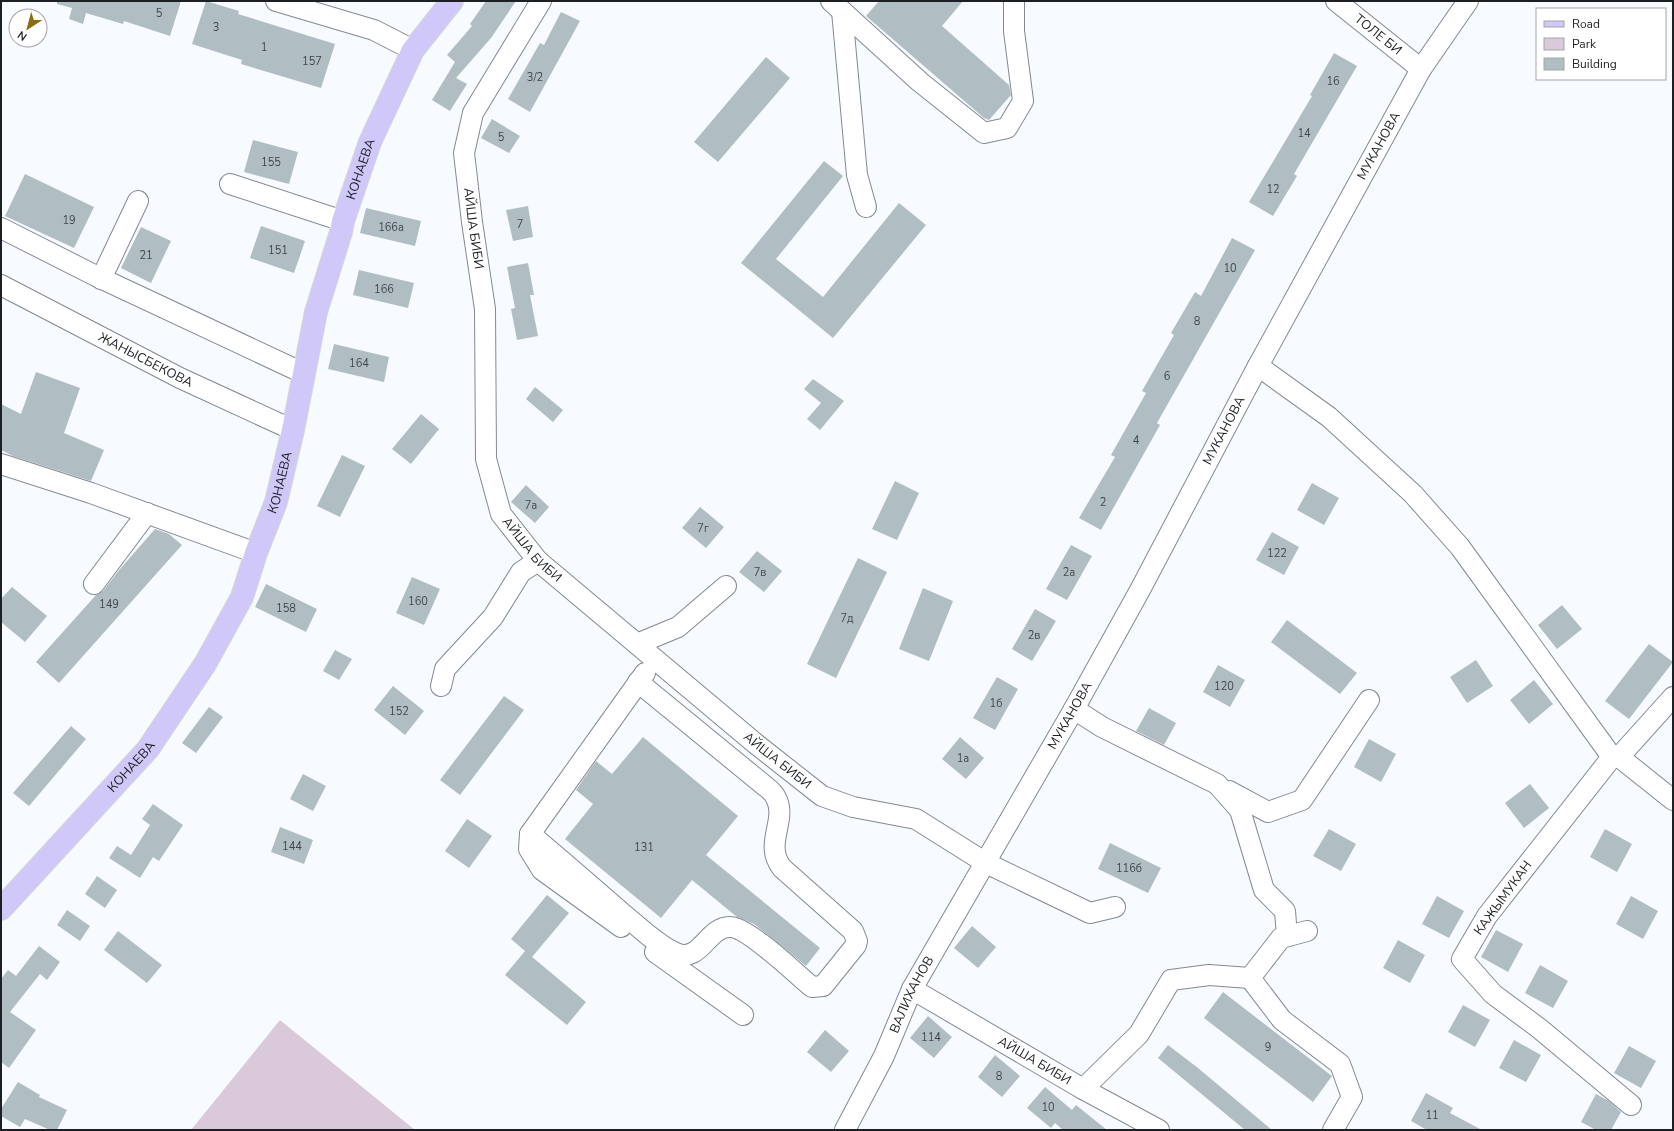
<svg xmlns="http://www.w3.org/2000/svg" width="1674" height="1131" viewBox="0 0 1674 1131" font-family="'Nunito Sans',sans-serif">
	<rect width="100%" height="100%" fill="#f7faff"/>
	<path fill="#dac9da" d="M280,1020L415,1130H191Z"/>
	<path fill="#b0bec3" d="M57,1H181L170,36L124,21L123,24L86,13L83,24L69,19L72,8L57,4Z
		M206,1L239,11L238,14L335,44L321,88L241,64L242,60L192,44Z
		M486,1H516L491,38L456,78L467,84L450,111L432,100L455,62L447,55L472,26L470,24Z
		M879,1H963L942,26L1009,85L1011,95L989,120L984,118L866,16Z
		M561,12L580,21L530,112L508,99L540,43L544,45Z
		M1334,53L1357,66L1294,174L1297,176L1273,216L1249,202L1312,96L1310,95Z
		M766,57L790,78L718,162L694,142Z
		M492,119L520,136L509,153L481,138Z
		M253,140L298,152L289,184L244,172Z
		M824,161L843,176L776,259L823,297L899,203L926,225L833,338L741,263Z
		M25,174L94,207L74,248L5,216Z
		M528,206L533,237L513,241L506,210Z
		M366,208L421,221L415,246L360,233Z
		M261,226L305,241L294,273L250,258Z
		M141,227L171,241L151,283L121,268Z
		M1232,238L1255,250L1157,423L1160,425L1101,530L1079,518L1115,457L1111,455L1146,393L1142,391L1174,335L1171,333L1195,292L1201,296Z
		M528,263L534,295H530L538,336L517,340L511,309L515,308L507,267Z
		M359,270L414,283L408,308L353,295Z
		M334,344L389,357L384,382L328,369Z
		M36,372L80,388L64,433L104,450L91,481L13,456L1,450V404L21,414Z
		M813,379L844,401L820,430L807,419L821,403L804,389Z
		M535,387L563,410L553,422L526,399Z
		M421,414L439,429L411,464L392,449Z
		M342,455L365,466L340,517L317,506Z
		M895,481L919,493L897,540L872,529Z
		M1312,483L1339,498L1324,525L1297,510Z
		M526,485L549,507L535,523L511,502Z
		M700,507L724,527L706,548L682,528Z
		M155,529L169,534L182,545L59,683L36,662L96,595L103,591L120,569Z
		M1272,532L1299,547L1284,575L1256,560Z
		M1071,545L1092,556L1067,600L1046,589Z
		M757,551L782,571L764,592L739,572Z
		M858,558L887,572L836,678L807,664Z
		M412,577L440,589L424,625L396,613Z
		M266,584L317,609L306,632L255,607Z
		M12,587L47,616L25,642L1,622V599Z
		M923,588L953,601L929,661L899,649Z
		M1562,605L1582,629L1557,649L1538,625Z
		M1035,609L1056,621L1032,661L1012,649Z
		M1287,620L1357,673L1340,694L1271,642Z
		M1649,644L1673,662L1629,719L1605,701Z
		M335,650L352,659L339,680L323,671Z
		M1476,660L1493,686L1467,703L1450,677Z
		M1218,665L1245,680L1230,707L1203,692Z
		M997,677L1018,689L995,730L973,718Z
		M1534,680L1553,704L1529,724L1510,700Z
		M393,686L424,711L405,735L374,710Z
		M504,696L524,710L460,795L440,780Z
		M209,707L223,717L196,753L182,743Z
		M1149,708L1176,723L1164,745L1136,731Z
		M71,726L86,739L29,806L13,793Z
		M643,737L738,816L706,855L820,948L806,966L767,934L754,924L737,917L692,880L661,918L565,839L593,804L576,790L596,761L612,774Z
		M960,737L984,758L966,779L942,759Z
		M1369,739L1396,754L1381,782L1354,767Z
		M303,774L326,786L313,811L290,799Z
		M1530,784L1549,808L1524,828L1505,803Z
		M153,804L183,825L159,861L153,857L140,878L109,858L117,846L131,855L150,825L142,819Z
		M467,819L492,836L469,868L445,851Z
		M280,827L313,840L304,864L271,852Z
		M1329,829L1356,844L1341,871L1313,856Z
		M1605,829L1632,844L1617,872L1590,857Z
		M1110,843L1161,868L1148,893L1098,869Z
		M97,876L117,890L105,908L85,894Z
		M547,895L569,913L532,957L511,939Z
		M1437,896L1464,911L1449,938L1422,924Z
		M1631,896L1658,911L1643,939L1616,924Z
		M67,910L90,926L80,941L57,925Z
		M972,926L996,947L978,968L954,948Z
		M1496,930L1523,944L1508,972L1481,957Z
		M118,931L162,965L147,983L104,950Z
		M1398,940L1425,955L1410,983L1383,968Z
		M39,946L60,962L47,980L40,974L10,1012L36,1030L9,1068L1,1062V979L8,970L16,976Z
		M525,951L586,1002L567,1025L505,975Z
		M1540,965L1568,981L1553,1008L1525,993Z
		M1223,992L1332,1076L1313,1102L1204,1018Z
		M1463,1005L1490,1020L1475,1047L1448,1032Z
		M928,1016L952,1037L934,1058L910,1038Z
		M825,1030L849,1051L831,1072L807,1052Z
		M1514,1040L1541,1055L1526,1082L1499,1068Z
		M1168,1045L1198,1068L1272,1130H1245L1158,1058Z
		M1629,1046L1656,1061L1641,1088L1614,1073Z
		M995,1055L1020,1076L1002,1097L978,1077Z
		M18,1082L40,1095L39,1097L67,1110L57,1130H50L25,1119L20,1127L1,1116V1109Z
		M1045,1087L1072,1110L1076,1105L1107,1130H1063L1055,1123L1051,1128L1027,1108Z
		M1426,1093L1453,1108L1450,1113L1482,1130H1427L1411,1121Z
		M1596,1094L1609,1101L1621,1112L1611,1130H1596L1581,1122Z"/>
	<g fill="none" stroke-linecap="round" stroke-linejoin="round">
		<g stroke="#828993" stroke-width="22">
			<g id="minor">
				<path d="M276,1L374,30L413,50"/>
				<path id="s1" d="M541,1L473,113L464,153L472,222L485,309L486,459L501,514L538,561L756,744L822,796L853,807L916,819L986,863L1090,913L1115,907"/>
				<path d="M831,1L920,82L984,133L1007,128L1023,101L1014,31V1"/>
				<path id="s2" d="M1336,1L1421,69"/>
				<path d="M842,11L857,175L866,207"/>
				<path d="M230,184L343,221"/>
				<path d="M1,228L96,276L303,373"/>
				<path d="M101,279L138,201"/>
				<path id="s3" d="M1,285L180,378L293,430"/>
				<path d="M1258,366L1329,417L1413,494L1460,547L1612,757H1619L1673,800"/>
				<path d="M1,464L91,493L256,553"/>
				<path d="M94,584L147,513"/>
				<path d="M637,644L678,627L726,586"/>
				<path d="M441,686L445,669L493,617L521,572L538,561"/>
				<path d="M1074,709L1102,727L1217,784L1240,810L1264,890L1285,911L1287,936"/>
				<path d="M1612,757L1487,916L1462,959L1493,994L1540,1029L1631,1105"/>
				<path d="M1619,757L1673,697"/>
				<path d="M1229,791L1268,812L1302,800L1369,700"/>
				<path d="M530,834C561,860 592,887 622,913C637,925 658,946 676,953C700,964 708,926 730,927C748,927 796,974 812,987L823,986L856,945L857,941L853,931L782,868C763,844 788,820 776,798C774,793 769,789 765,786L638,682"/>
				<path d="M621,927L542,870L529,849L530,834L645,673"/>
				<path d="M1307,931L1281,938L1250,978L1282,1020L1340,1064L1352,1097L1333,1130"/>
				<path d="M655,952L743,1015"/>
				<path id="s4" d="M912,989L1083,1089L1159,1130"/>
				<path d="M1083,1089L1139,1034L1171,980L1209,975L1250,978"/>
				<path id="s5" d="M845,1130L884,1056L912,989L1074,709L1140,590L1258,366L1421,69L1468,1"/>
			</g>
		</g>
		<g stroke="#d6d7d7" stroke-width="24">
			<g id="major">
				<path id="s6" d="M1,909L148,749L205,664L242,597L256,553L276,502L293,430L316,312L341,232L343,221L370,142L413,50L452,1"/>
			</g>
		</g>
		<use href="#minor" stroke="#fff" stroke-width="20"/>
		<use href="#major" stroke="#d0c8f8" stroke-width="22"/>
	</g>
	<g text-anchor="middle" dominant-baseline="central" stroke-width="3.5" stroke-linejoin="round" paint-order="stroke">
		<g font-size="11" fill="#41474b">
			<text x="159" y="13">5</text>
			<text x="216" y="27">3</text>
			<text x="264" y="47">1</text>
			<text x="312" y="61">157</text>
			<text x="535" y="77">3/2</text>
			<text x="1333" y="81">16</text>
			<text x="1304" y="133">14</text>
			<text x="501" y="137">5</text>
			<text x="271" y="162">155</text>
			<text x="1273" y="189">12</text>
			<text x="69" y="220">19</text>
			<text x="520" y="224">7</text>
			<text x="391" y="227">166а</text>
			<text x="278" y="250">151</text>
			<text x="146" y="255">21</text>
			<text x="1230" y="268">10</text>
			<text x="384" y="289">166</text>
			<text x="1197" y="321">8</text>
			<text x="359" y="363">164</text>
			<text x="1167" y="376">6</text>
			<text x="1136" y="440">4</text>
			<text x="1103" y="502">2</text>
			<text x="531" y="505">7а</text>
			<text x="703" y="528">7г</text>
			<text x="1277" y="553">122</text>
			<text x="760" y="572">7в</text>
			<text x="1069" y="572">2а</text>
			<text x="418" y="601">160</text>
			<text x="109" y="604">149</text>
			<text x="286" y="608">158</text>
			<text x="847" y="618">7д</text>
			<text x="1034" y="635">2в</text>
			<text x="1224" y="686">120</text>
			<text x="996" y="703">1б</text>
			<text x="399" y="711">152</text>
			<text x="963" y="758">1а</text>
			<text x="292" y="846">144</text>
			<text x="644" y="847">131</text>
			<text x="1129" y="868">116б</text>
			<text x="931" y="1037">114</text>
			<text x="1268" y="1047">9</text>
			<text x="999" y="1076">8</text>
			<text x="1048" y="1107">10</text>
			<text x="1432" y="1115">11</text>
		</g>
		<g font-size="13" fill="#1c1f23" stroke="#fff">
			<text stroke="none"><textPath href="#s2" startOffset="54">ТОЛЕ БИ</textPath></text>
			<text stroke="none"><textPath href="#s5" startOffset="1120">МУКАНОВА</textPath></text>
			<text stroke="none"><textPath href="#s6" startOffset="841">КОНАЕВА</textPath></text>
			<text stroke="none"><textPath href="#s1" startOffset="248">АЙША БИБИ</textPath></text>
			<text stroke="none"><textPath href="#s3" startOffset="163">ЖАНЫСБЕКОВА</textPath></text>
			<text stroke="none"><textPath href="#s5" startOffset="796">МУКАНОВА</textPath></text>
			<text stroke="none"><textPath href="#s6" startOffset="517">КОНАЕВА</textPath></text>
			<text stroke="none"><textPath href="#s1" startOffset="584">АЙША БИБИ</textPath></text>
			<text stroke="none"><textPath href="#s5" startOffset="472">МУКАНОВА</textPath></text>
			<text stroke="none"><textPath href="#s1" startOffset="908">АЙША БИБИ</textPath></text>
			<text stroke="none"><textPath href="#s6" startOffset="193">КОНАЕВА</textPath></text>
			<text transform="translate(1503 898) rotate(-54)">КАЖЫМУКАН</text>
			<text stroke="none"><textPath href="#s5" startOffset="151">ВАЛИХАНОВ</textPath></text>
			<text stroke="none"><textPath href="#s4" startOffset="142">АЙША БИБИ</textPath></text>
		</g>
	</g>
	<rect width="1674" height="1131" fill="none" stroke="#1c1f23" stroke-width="4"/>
	<rect x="1536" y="8" width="130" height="72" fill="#ffffff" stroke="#a4a5a7"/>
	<rect x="1544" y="21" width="20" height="6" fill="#d0c8f8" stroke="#a4a5a7"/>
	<text x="1572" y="28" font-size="12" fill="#1c1f23">Road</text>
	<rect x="1544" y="38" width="20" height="12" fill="#dac9da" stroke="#a4a5a7"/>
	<text x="1572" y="48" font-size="12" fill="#1c1f23">Park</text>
	<rect x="1544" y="58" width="20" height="12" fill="#b0bec3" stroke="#a4a5a7"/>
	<text x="1572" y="68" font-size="12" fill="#1c1f23">Building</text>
	<g transform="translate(28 28) rotate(216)"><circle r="19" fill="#ffffff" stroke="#a4a5a7"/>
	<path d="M0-3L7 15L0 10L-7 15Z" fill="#8a6e0f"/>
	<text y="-6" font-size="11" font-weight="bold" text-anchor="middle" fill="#1c1f23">N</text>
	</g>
</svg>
